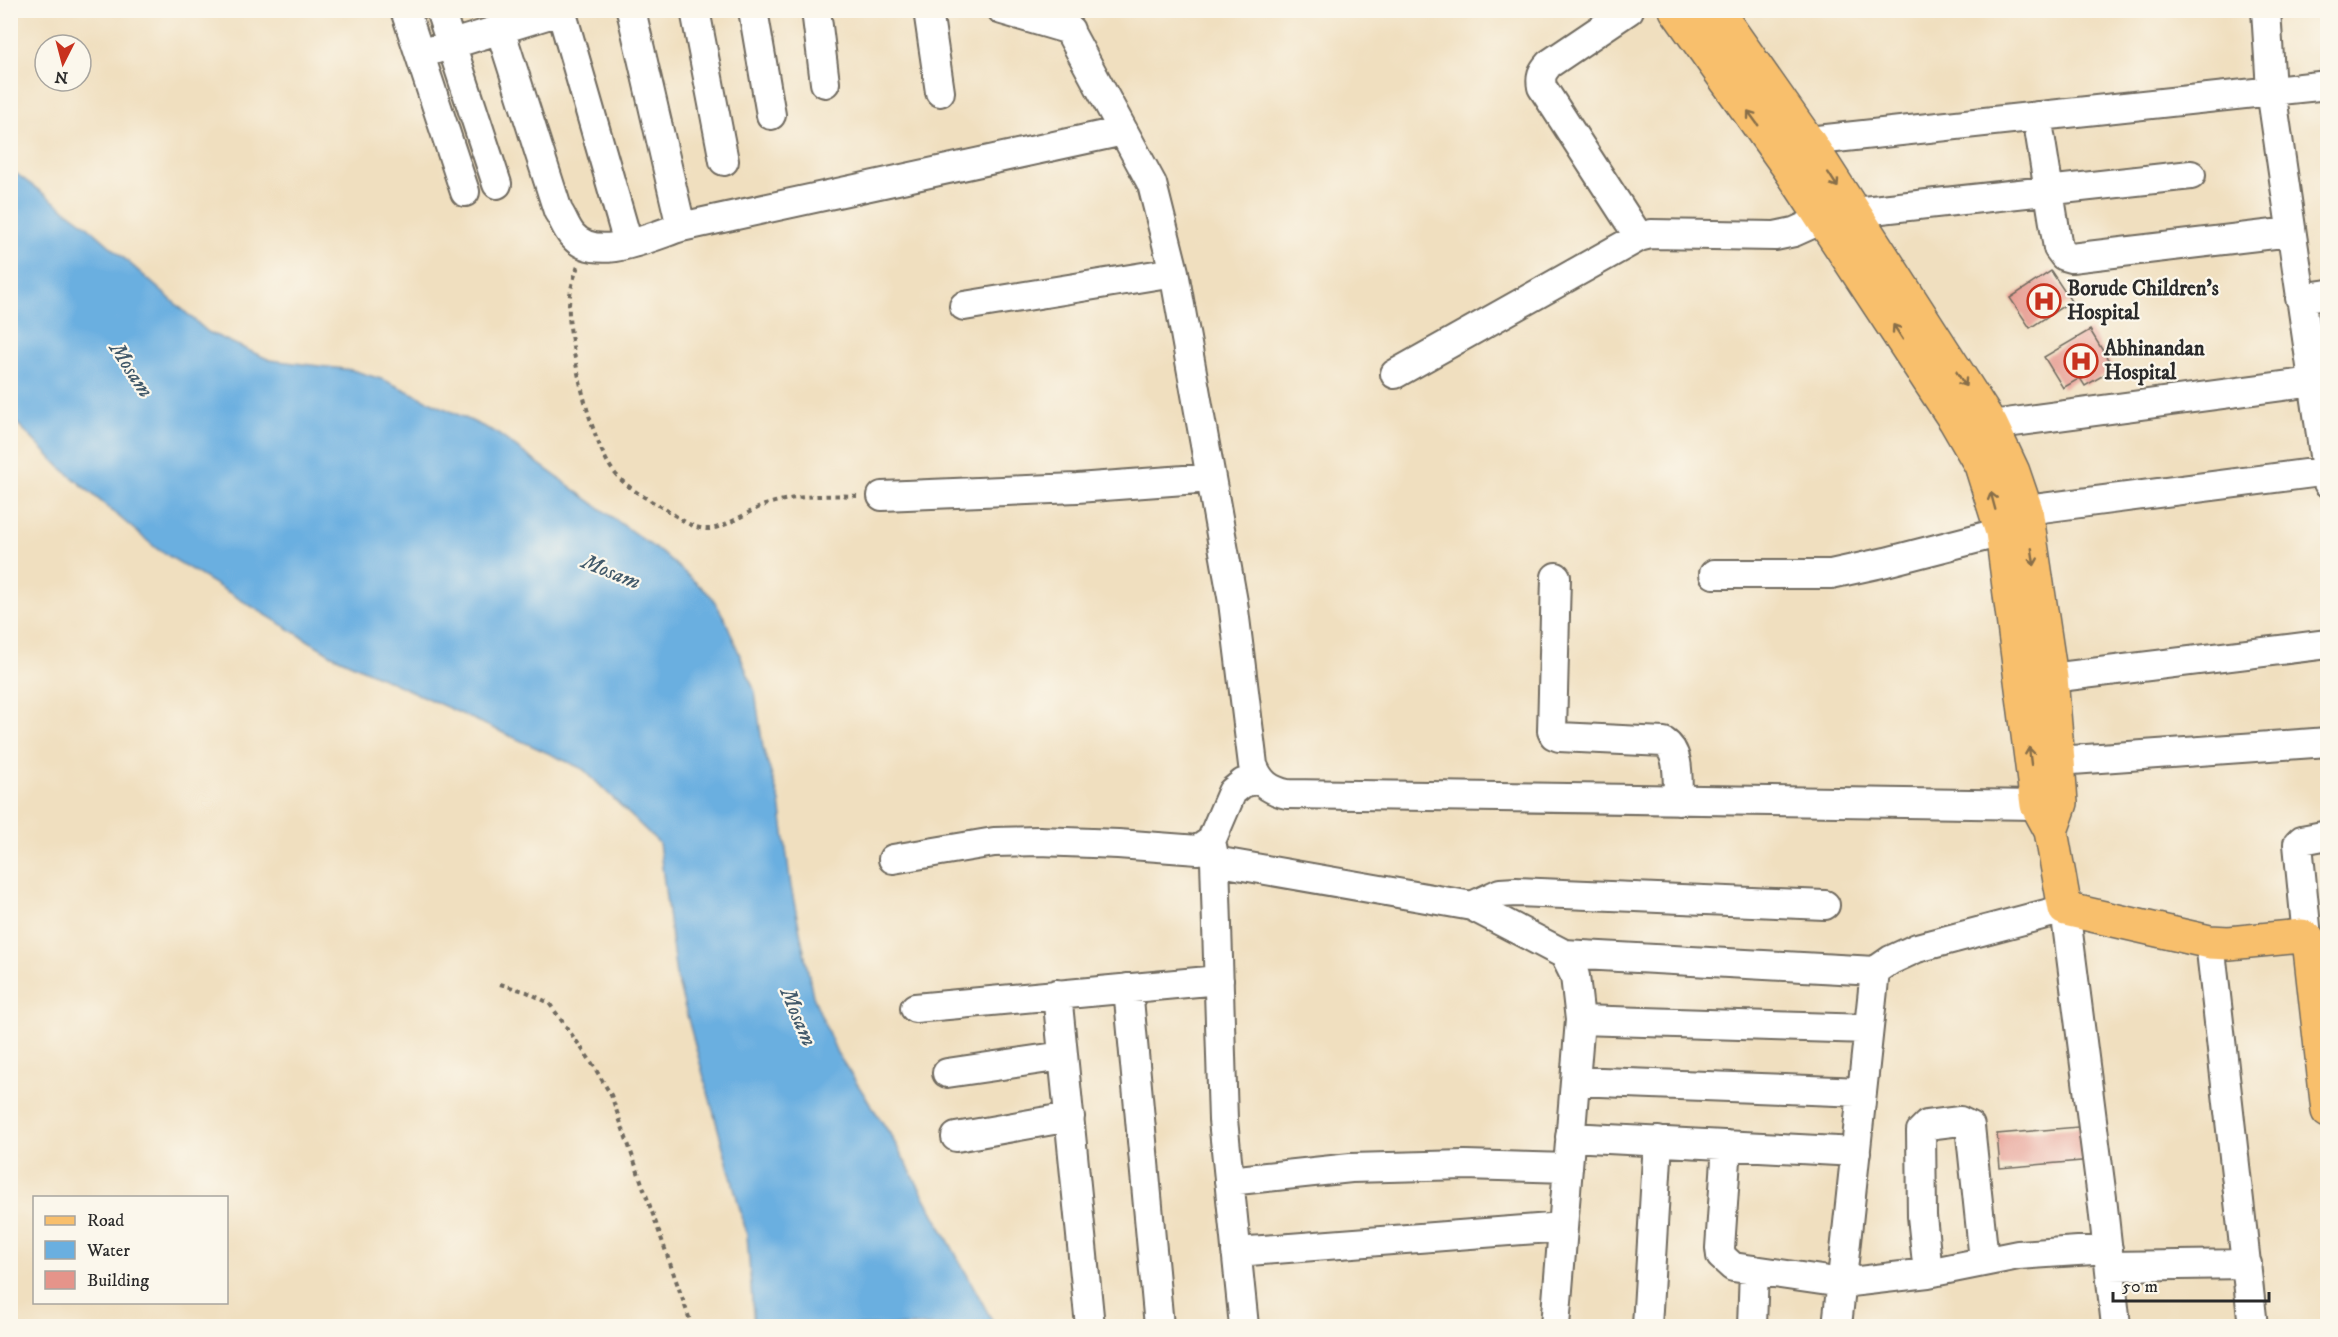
<svg xmlns="http://www.w3.org/2000/svg" width="2338" height="1337" viewBox="0 0 2338 1337" font-family="'IM FELL DW Pica',serif">
	<rect width="100%" height="100%" fill="#fbf7ec"/>
	<filter id="ink" filterUnits="userSpaceOnUse"><feTurbulence type="fractalNoise" baseFrequency=".0167" numOctaves="2"/><feDisplacementMap in="SourceGraphic" scale="12" xChannelSelector="R" yChannelSelector="G"/><feConvolveMatrix kernelMatrix="1 2 1 2 8 2 1 2 1" color-interpolation-filters="sRGB"/></filter>
	<filter id="wash" filterUnits="userSpaceOnUse"><feTurbulence type="fractalNoise" baseFrequency=".008" numOctaves="4" result="noise"/><feDisplacementMap in="SourceGraphic" scale="24" xChannelSelector="R" yChannelSelector="G"/><feGaussianBlur stdDeviation="1.35" result="paint"/><feColorMatrix in="noise" values="0 0 0 0 0 0 0 0 0 0 0 0 0 0 0 0 0 1.4 0 .05"/><feComposite in="paint" operator="in"/></filter>
	<g filter="url(#wash)">
		<rect width="100%" height="100%" fill="#f0dfbf"/>
		<path fill="#6aafe0" stroke="#4a6d86" stroke-width="1.5" d="M10,169L85,224L208,332L270,360L352,370L384,380L495,432L667,557L712,597L725,619L755,692L763,748L780,802L791,887L813,996L837,1053L890,1134L995,1326H754L747,1235L676,975L659,843L583,769L332,655L157,549L58,465L11,417Z"/>
		<g id="blocks">
			<path fill="#e5948a" d="M2051,271L2071,301L2030,328L2010,298Z
				M2090,330L2114,369L2085,386L2080,378L2063,388L2044,357Z
				M2090,1126L2093,1160L2000,1168L1997,1134Z"/>
		</g>
	</g>
	<g filter="url(#ink)">
		<use href="#blocks" fill-opacity="0" stroke="#706a5f" stroke-width="1.5"/>
		<g fill="none" stroke-linecap="round" stroke-linejoin="round">
			<g stroke="#706a5f" stroke-width="32">
				<path id="minor" d="M405,10L465,192
					M440,10L497,184
					M561,10L628,243
					M631,10L681,227
					M695,10L724,161
					M753,10L771,115
					M816,10L825,83
					M928,10L940,92
					M1002,10L1070,30
					M1058,10L1152,184L1174,272L1211,478L1233,602L1253,765C1259,782 1269,790 1287,794L2037,805L2060,804
					M1629,10L1549,64C1542,72 1540,76 1542,87L1639,237
					M2266,10L2271,90L2328,483
					M500,29L558,211C563,218 566,228 572,235C596,264 652,236 681,227L1123,131
					M433,50L563,10
					M2037,116L2058,248L2064,256L2071,258L2291,232
					M1787,147L1808,141L2328,85
					M1854,212L2191,175
					M2300,298L2328,294
					M964,306L1174,272
					M1395,374L1639,237L1651,234L1775,236L1794,232L1823,219
					M1971,432L1991,425L2328,380
					M882,496L1077,488L1211,478
					M2026,510L2328,471
					M1714,574H1831L1886,562L2002,532
					M1556,577L1552,731L1554,735L1559,737L1664,742C1681,753 1677,781 1678,800
					M2051,678L2328,644
					M2058,761L2328,742
					M1211,841L1215,861L1223,1120L1244,1326
					M893,859L994,842L1039,841L1118,844L1198,850L1211,841L1232,792L1243,783L1258,779
					M1215,861L1472,906L1564,954L1575,976L1580,1020L1555,1326
					M1472,906L1500,893L1516,892L1825,905
					M2307,937L2298,844L2302,840L2328,835
					M2210,942L2253,1326
					M1564,954L1875,971L1891,960L1917,948L2065,909L2102,1198L2116,1326
					M1128,988L1159,1326
					M1057,994L1090,1326
					M915,1008L1219,980
					M1580,1020L1868,1029
					M947,1073L1063,1056
					M1575,1081L1862,1092
					M956,1137L1070,1117
					M1570,1137L1856,1152
					M1727,1145L1720,1248L1721,1256L1733,1267L1842,1283L1928,1273L2018,1255L2108,1249
					M1229,1181L1351,1168L1465,1165L1568,1168
					M1236,1252L1563,1227
					M2110,1266L2247,1264
					M1928,1273L1922,1216L1921,1131L1927,1125L1960,1121L1970,1126L1984,1260
					M1647,1326L1658,1141
					M1752,1326L1754,1270
					M1837,1326L1875,971"/>
			</g>
			<g stroke="#706a5f" stroke-width="36">
				<path id="major" d="M1676,10L1789,168L1955,420L1981,465L2002,532L2037,805L2051,831L2065,909L2210,942L2229,943L2302,936L2309,940L2328,1111
					M1716,10L1808,141L1991,425L2013,472L2026,510L2051,678L2058,761L2061,803L2051,831"/>
			</g>
			<path stroke="#706a5f" stroke-width="4" stroke-dasharray="4.5 4.5" stroke-linecap="butt" d="M578,266C572,282 568,298 569,315C571,352 591,443 614,472C626,488 648,499 665,509C678,517 691,528 706,529C723,530 748,511 765,505C794,495 830,495 860,496
				M500,984L527,992L549,1003L590,1060L611,1095L692,1326"/>
			<use href="#minor" stroke="#fff" stroke-width="28"/>
			<use href="#major" stroke="#f8bf6c" stroke-width="33"/>
		</g>
		<defs><path id="oneway-shaft" d="M-6 0H5M1.5-3L5.5 0L1.5 3" fill="none" stroke-width="1.6" stroke-linecap="round" stroke-linejoin="round" transform="scale(1.5)"/></defs>
		<g stroke="#876e48">
			<use href="#oneway-shaft" transform="translate(1753 118) rotate(-126)"/>
			<use href="#oneway-shaft" transform="translate(1833 180) rotate(57)"/>
			<use href="#oneway-shaft" transform="translate(1898 332) rotate(-123)"/>
			<use href="#oneway-shaft" transform="translate(1961 379) rotate(57)"/>
			<use href="#oneway-shaft" transform="translate(1993 501) rotate(-105)"/>
			<use href="#oneway-shaft" transform="translate(2033 557) rotate(82)"/>
			<use href="#oneway-shaft" transform="translate(2030 756) rotate(-97)"/>
		</g>
	</g>
	<defs>
		<g id="hospital-ring" transform="scale(1.725)"><circle r="9.5" fill="#fbf7ec" stroke="#c8321e" stroke-width="1.5"/><path d="M-5-5h3v3.5h4V-5h3V5h-3V1.5h-4V5h-3Z" fill="#c8321e"/></g>
	</defs>
	<g fill-rule="evenodd">
		<use href="#hospital-ring" x="2044" y="301"/>
		<use href="#hospital-ring" x="2081" y="361"/>
	</g>
	<g text-anchor="middle" dominant-baseline="central" stroke-width="4.5" stroke-linejoin="round" paint-order="stroke">
		<g font-size="21" font-weight="bold" fill="#2b2b2b" stroke="#fbf7ec" text-anchor="start">
			<text x="2067" y="289">Borude Children's<tspan x="2067" dy="24">Hospital</tspan></text>
			<text x="2104" y="349">Abhinandan<tspan x="2104" dy="24">Hospital</tspan></text>
		</g>
		<g font-size="22" font-style="italic" fill="#41596a" stroke="#fbf7ec">
			<text transform="translate(131 370) rotate(57)">Mosam</text>
			<text transform="translate(611 572) rotate(22)">Mosam</text>
			<text transform="translate(798 1017) rotate(67)">Mosam</text>
		</g>
	</g>
	<rect width="2338" height="1337" fill="none" stroke="#fbf7ec" stroke-width="36"/>
	<rect x="33" y="1196" width="195" height="108" fill="#fbf7ec" stroke="#a8a59f" stroke-width="1.5"/>
	<rect x="45" y="1216" width="30" height="9" fill="#f8bf6c" stroke="#a8a59f" stroke-width="1.5"/>
	<text x="87" y="1226" font-size="18" fill="#2b2b2b">Road</text>
	<rect x="45" y="1241" width="30" height="18" fill="#6aafe0" stroke="#a8a59f" stroke-width="1.5"/>
	<text x="87" y="1256" font-size="18" fill="#2b2b2b">Water</text>
	<rect x="45" y="1271" width="30" height="18" fill="#e5948a" stroke="#a8a59f" stroke-width="1.5"/>
	<text x="87" y="1286" font-size="18" fill="#2b2b2b">Building</text>
	<g transform="translate(63 63) rotate(186)"><circle r="28" fill="#fbf7ec" stroke="#a8a59f" stroke-width="1.5"/>
	<path d="M0-4.5L10 22L0 15L-10 22Z" fill="#c8321e"/>
	<text y="-9" font-size="16" font-weight="bold" text-anchor="middle" fill="#2b2b2b">N</text>
	</g>
	<path d="M2113 1292v9h156v-9" fill="none" stroke="#2b2b2b" stroke-width="3"/>
	<text x="2122" y="1292" font-size="18" fill="#2b2b2b" stroke="#fbf7ec" stroke-width="4.5" paint-order="stroke">50 m</text>
</svg>
